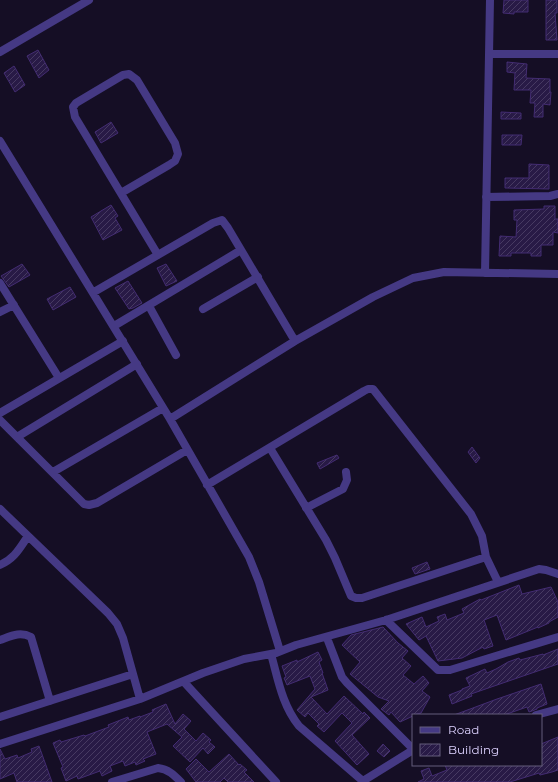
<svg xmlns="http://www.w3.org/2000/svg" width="558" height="782" viewBox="0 0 558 782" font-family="Montserrat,sans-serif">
	<defs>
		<pattern id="building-hatch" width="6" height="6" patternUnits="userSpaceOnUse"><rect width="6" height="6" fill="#281a46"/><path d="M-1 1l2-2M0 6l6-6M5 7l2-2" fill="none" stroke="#473a62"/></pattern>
	</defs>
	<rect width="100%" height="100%" fill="#150e25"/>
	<path fill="url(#building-hatch)" stroke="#432c72" d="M504,0H528V12H514V14L503,13Z
		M546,0H557V13H555L557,40H546Z
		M38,50L49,70L39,78L27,56Z
		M507,62L527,64L526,78L550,79V92H551L550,105L543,104V117H534L535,103H530L531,90H514L515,73L507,72Z
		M14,66L25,85L15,92L4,73Z
		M501,112L521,113V119H501Z
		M111,122L118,133L101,143L95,132Z
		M502,135H522L521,145H502Z
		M529,164L549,165V189L505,188V178H529Z
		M111,205L118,216L115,218L122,230L103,240L91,217Z
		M544,206H555V219H558V233L553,232V245H541V256H531V253H511V256H499L500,236L516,237L517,220H514V210L544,209Z
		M22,264L30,275L9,287L1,276Z
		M166,264L177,281L166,286L157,268Z
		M128,281L142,303L133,308L129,309L115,288Z
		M70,287L76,297L53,310L47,299Z
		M472,447L480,458L476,463L468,452Z
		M337,455L339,458L320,469L317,463Z
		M427,562L430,569L415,574L412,568Z
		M519,585L522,594L551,587L558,602V617L549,622V623L538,628V627L506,640L497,615L484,620L493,646L484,649L483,647L462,658L438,661L426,636L419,640L406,624L422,617L426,627L439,621L437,617L445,614L447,620L464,613L462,609L480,599L481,600Z
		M383,627L398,643L408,651L402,658L411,666L403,675L414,684L423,676L429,683L422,691L430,697L421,713L413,715V716L400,722L391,712L389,715L381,709L389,701L378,697L350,674L360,662L342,645L351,635Z
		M558,649V664L471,694L472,696L452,704L449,695L462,690V689L470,686L466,678L485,669L487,673L496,669L508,662L519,658L520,660L543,654V655Z
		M318,652L322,660L319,662L323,673H322L328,690L311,697L327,714L344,696L363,714L364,712L370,718L352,735L369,754L357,765L335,741L352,723L342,713L324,732L317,726L319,724L308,713L305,717L297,710L315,689L310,676L287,685L284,678L286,677L282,666L297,660V662Z
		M541,684L547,704L537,708V709L532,711L529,712L527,707L504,715H454L497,699Z
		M166,704L175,724L183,714L191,721L184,729L196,741L203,733L211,740L209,742L215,747L208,754L203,748L190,762L173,746L182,737L167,724L147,732L156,754L143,759L145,761L136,765L135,762L125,766L123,761L110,766L112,771L102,776L100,771L78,779L77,776L66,781L61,768L63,767L53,743L60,740L61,742L84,735L85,736L109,727L108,725L128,717L129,720L140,716V717L153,712L152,710Z
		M558,737V770L552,772L540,775L539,773L510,782H418L424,779L421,771L429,768L432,776L447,770L445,765H541V744Z
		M383,744L390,751L384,757L377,751Z
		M39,746L52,782H17L14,773L0,779V749L5,759L17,755L18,758L32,752L31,749Z
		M229,754L239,765L240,764L247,770L244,772L254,782H228L224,778L220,782H196L186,769L196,759L209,772Z"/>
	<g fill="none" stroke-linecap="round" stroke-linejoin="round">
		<path stroke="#453984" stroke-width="8" d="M0,52L89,0
			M489,54H558
			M0,141L170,419L249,557L259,582L280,651
			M121,193L169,165L175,161L178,154L175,143L137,80L129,74L123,75L76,103L73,107L75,117L158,255
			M486,197L550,196L558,194
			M485,273L490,0
			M0,283L59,378
			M94,292L213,223L222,220L228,228L295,341
			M149,306L176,355
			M203,309L258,277
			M0,312L14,305
			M114,326L241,250
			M0,413L123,341
			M170,419L295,341L373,297L413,278L444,272L558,274
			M0,420L84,504L89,505L97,503L187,450
			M17,437L137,364
			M270,448L326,540L335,558L351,596L356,598H362L486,557
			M53,472L163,408
			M207,485L364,391L368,389H373L471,514L482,536L486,557L498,582
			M306,508L343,489L347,480L346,472
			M0,509L108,613L117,624L123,638L140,699
			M0,565C15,558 19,549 28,536
			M386,620L438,670H450L558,637
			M327,638L342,677L347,683L413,749
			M0,640C11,636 20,631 31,637L50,701
			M271,654C278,679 282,705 299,726L364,782
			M184,682L276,782
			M536,715L558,709
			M0,717L133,674
			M0,744L140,699L203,673L244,659L276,653L296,645L386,620L539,569L546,570L558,574
			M363,781L413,750
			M112,782L158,768C168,769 174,775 181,782"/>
	</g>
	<rect x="412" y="714" width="130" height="52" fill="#150e25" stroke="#655c7c"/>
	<rect x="420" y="727" width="20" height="6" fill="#453984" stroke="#655c7c"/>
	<text x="448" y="734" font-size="12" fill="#ddd2ff">Road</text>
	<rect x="420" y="744" width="20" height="12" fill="url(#building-hatch)" stroke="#655c7c"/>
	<text x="448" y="754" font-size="12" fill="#ddd2ff">Building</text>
</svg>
